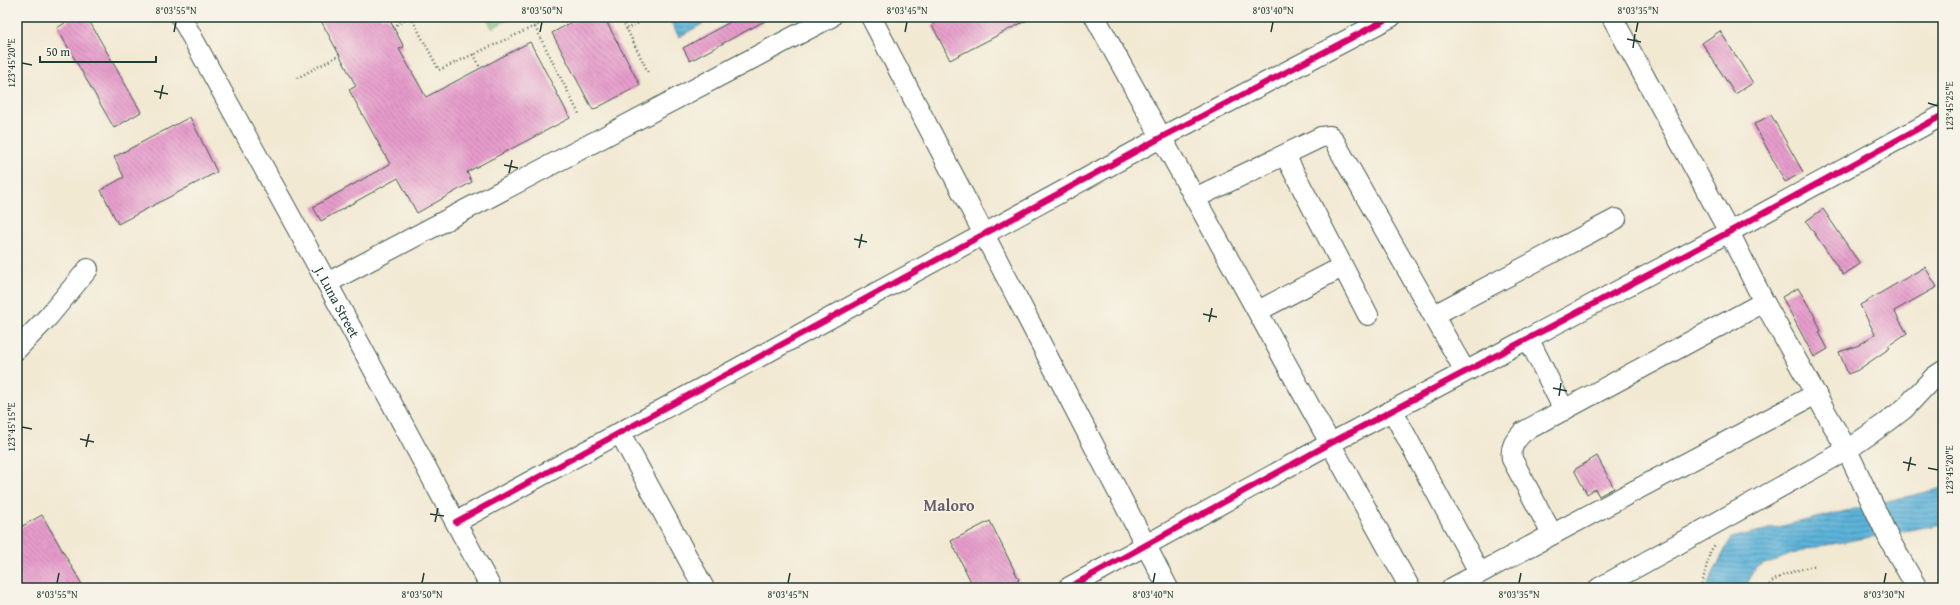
<svg xmlns="http://www.w3.org/2000/svg" width="1960" height="605" viewBox="0 0 1960 605" font-family="'Gentium Book Plus',serif">
	<defs>
		<pattern id="water-rules" width="6" height="5" patternUnits="userSpaceOnUse"><rect width="6" height="5" fill="#5db2d9"/><path d="M0 2.5h6" fill="none" stroke="#4c92b1"/></pattern>
		<pattern id="building-back-hatch" width="6" height="6" patternUnits="userSpaceOnUse"><rect width="6" height="6" fill="#e69bcb"/><path d="M-1 5l2 2M0 0l6 6M5-1l2 2" fill="none" stroke="#ba80a6"/></pattern>
	</defs>
	<rect width="100%" height="100%" fill="#f7f3e8"/>
	<filter id="ink" filterUnits="userSpaceOnUse"><feTurbulence type="fractalNoise" baseFrequency=".025" numOctaves="2"/><feDisplacementMap in="SourceGraphic" scale="8" xChannelSelector="R" yChannelSelector="G"/><feConvolveMatrix kernelMatrix="1 2 1 2 8 2 1 2 1" color-interpolation-filters="sRGB"/></filter>
	<filter id="wash" filterUnits="userSpaceOnUse"><feTurbulence type="fractalNoise" baseFrequency=".012" numOctaves="4" result="noise"/><feDisplacementMap in="SourceGraphic" scale="16" xChannelSelector="R" yChannelSelector="G"/><feGaussianBlur stdDeviation="0.9" result="paint"/><feColorMatrix in="noise" values="0 0 0 0 0 0 0 0 0 0 0 0 0 0 0 0 0 1.4 0 .05"/><feComposite in="paint" operator="in"/></filter>
	<g filter="url(#wash)">
		<rect width="100%" height="100%" fill="#f2e9d3"/>
		<path fill="#7dc785" stroke="#4e825c" d="M486,17H512L492,28Z"/>
		<path fill="url(#water-rules)" stroke="#3e7886" d="M668,17H715L679,37Z
			M1943,488V524L1810,548L1756,567L1745,588H1708L1709,581L1731,538Z"/>
		<g id="blocks">
			<path fill="url(#building-back-hatch)" d="M74,17H87L141,112L114,128L57,28Z
				M319,17H388L404,47L399,49L426,97L530,42L570,118L467,172L472,182L417,213L398,178L321,221L313,207L390,164L349,90L356,86Z
				M581,17H604L640,85L593,110L552,33Z
				M739,17H772L690,61L683,48Z
				M947,17H1033L950,60L932,25Z
				M1720,31L1753,83L1735,94L1702,43Z
				M1771,115L1803,172L1785,182L1754,124Z
				M190,117L217,172L118,224L101,190L124,177L114,157Z
				M1823,209L1860,264L1843,275L1806,221Z
				M1925,267L1937,287L1894,311L1907,333L1888,346L1890,348L1858,370L1848,374L1839,352L1859,345L1875,334L1860,305Z
				M1798,288L1814,315L1821,331L1819,332L1828,349L1814,357L1782,297Z
				M1597,456L1614,488L1599,496L1595,489L1587,494L1574,470Z
				M42,515L84,588H17V529Z
				M990,521L1019,580L1003,588H974L951,541Z"/>
		</g>
	</g>
	<g filter="url(#ink)">
		<use href="#blocks" fill-opacity="0" stroke="#3f574c" stroke-width="1"/>
		<g fill="none" stroke-linecap="round" stroke-linejoin="round">
			<g stroke="#3f574c" stroke-width="22">
				<g id="minor">
					<path id="s1" d="M181,17L327,283L491,588"/>
					<path d="M871,17L1168,588"/>
					<path d="M1095,17L1410,588"/>
					<path d="M1612,17L1729,232L1764,302L1847,450L1889,539L1917,588"/>
					<path d="M1285,155L1368,315"/>
					<path d="M1195,198L1321,137L1330,136L1333,139L1465,371"/>
					<path d="M327,283L831,17"/>
					<path d="M1258,311L1342,267"/>
					<path d="M1434,315L1616,219"/>
					<path d="M1528,338L1564,410"/>
					<path d="M17,349L48,317L88,269"/>
					<path d="M1392,410L1479,572"/>
					<path d="M620,433L704,588"/>
					<path d="M456,522L1162,137L1391,17"/>
					<path d="M1552,534L1512,459C1510,446 1515,441 1523,432L1764,302"/>
					<path d="M1068,588L1331,443L1729,232L1943,115"/>
					<path d="M1452,588L1816,394"/>
					<path d="M1599,588L1847,450L1887,422L1905,408L1934,377L1943,371"/>
				</g>
			</g>
			<path stroke="#3f574c" stroke-width="2.5" stroke-dasharray="1 3" stroke-linecap="butt" d="M411,17L439,70L555,17
				M563,17L567,25
				M621,17L649,74
				M393,27L410,17
				M535,27L579,114
				M626,29L649,18
				M474,54L480,68
				M297,78L340,55
				M1701,588L1710,552L1716,543
				M1767,588C1775,574 1801,570 1816,565"/>
			<use href="#minor" stroke="#fff" stroke-width="20"/>
			<g stroke="#f7f3e8" stroke-width="8">
				<path id="cycleway" d="M456,522L1162,137L1391,17
					M1068,588L1331,443L1729,232L1943,115"/>
			</g>
			<use href="#cycleway" stroke="#d6006c" stroke-width="6"/>
		</g>
	</g>
	<path fill="none" stroke="#1f3d34" stroke-width="1.5" d="M174,32L176,22M540,32L542,22M905,32L907,22M1271,32L1273,22M1636,32L1638,22M1627,39L1641,42M1633,48L1635,34M22,63L32,65M154,91L168,94M160,99L163,85M1928,103L1938,106M504,165L518,168M509,173L512,160M854,239L867,242M859,248L862,234M1203,314L1217,317M1209,322L1212,308M1553,388L1567,391M1559,396L1561,383M22,427L32,429M80,439L94,442M86,447L89,434M1903,462L1916,465M1928,468L1938,470M1908,471L1911,457M430,514L444,516M435,522L438,508M57,583L59,573M422,583L424,573M788,583L790,573M1153,583L1155,573M1519,583L1521,573M1884,583L1886,573"/>
	<g text-anchor="middle" dominant-baseline="central" stroke-width="3" stroke-linejoin="round" paint-order="stroke">
		<g font-size="14" fill="#1f3d34" stroke="#f7f3e8">
			<text stroke="none"><textPath href="#s1" startOffset="325">J. Luna Street</textPath></text>
		</g>
		<g font-size="16" font-weight="bold" fill="#655e69" stroke="#f7f3e8">
			<text x="949" y="505">Maloro</text>
		</g>
	</g>
	<rect width="1960" height="605" fill="none" stroke="#f7f3e8" stroke-width="44"/>
	<path d="M40 56v6h116v-6" fill="none" stroke="#1f3d34" stroke-width="2"/>
	<text x="46" y="56" font-size="12" fill="#1f3d34" stroke="#f7f3e8" stroke-width="3" paint-order="stroke">50 m</text>
	<rect x="22" y="22" width="1916" height="561" fill="none" stroke="#1f3d34" stroke-width="1.5"/>
	<g font-size="10" text-anchor="middle" fill="#1f3d34">
		<text x="176" y="14">8°03'55"N</text>
		<text x="542" y="14">8°03'50"N</text>
		<text x="907" y="14">8°03'45"N</text>
		<text x="1273" y="14">8°03'40"N</text>
		<text x="1638" y="14">8°03'35"N</text>
		<text transform="translate(11 63) rotate(-90)" y="4">123°45'20"E</text>
		<text transform="translate(1949 106) rotate(-90)" y="4">123°45'25"E</text>
		<text transform="translate(11 427) rotate(-90)" y="4">123°45'15"E</text>
		<text transform="translate(1949 470) rotate(-90)" y="4">123°45'20"E</text>
		<text x="57" y="598">8°03'55"N</text>
		<text x="422" y="598">8°03'50"N</text>
		<text x="788" y="598">8°03'45"N</text>
		<text x="1153" y="598">8°03'40"N</text>
		<text x="1519" y="598">8°03'35"N</text>
		<text x="1884" y="598">8°03'30"N</text>
	</g>
</svg>
